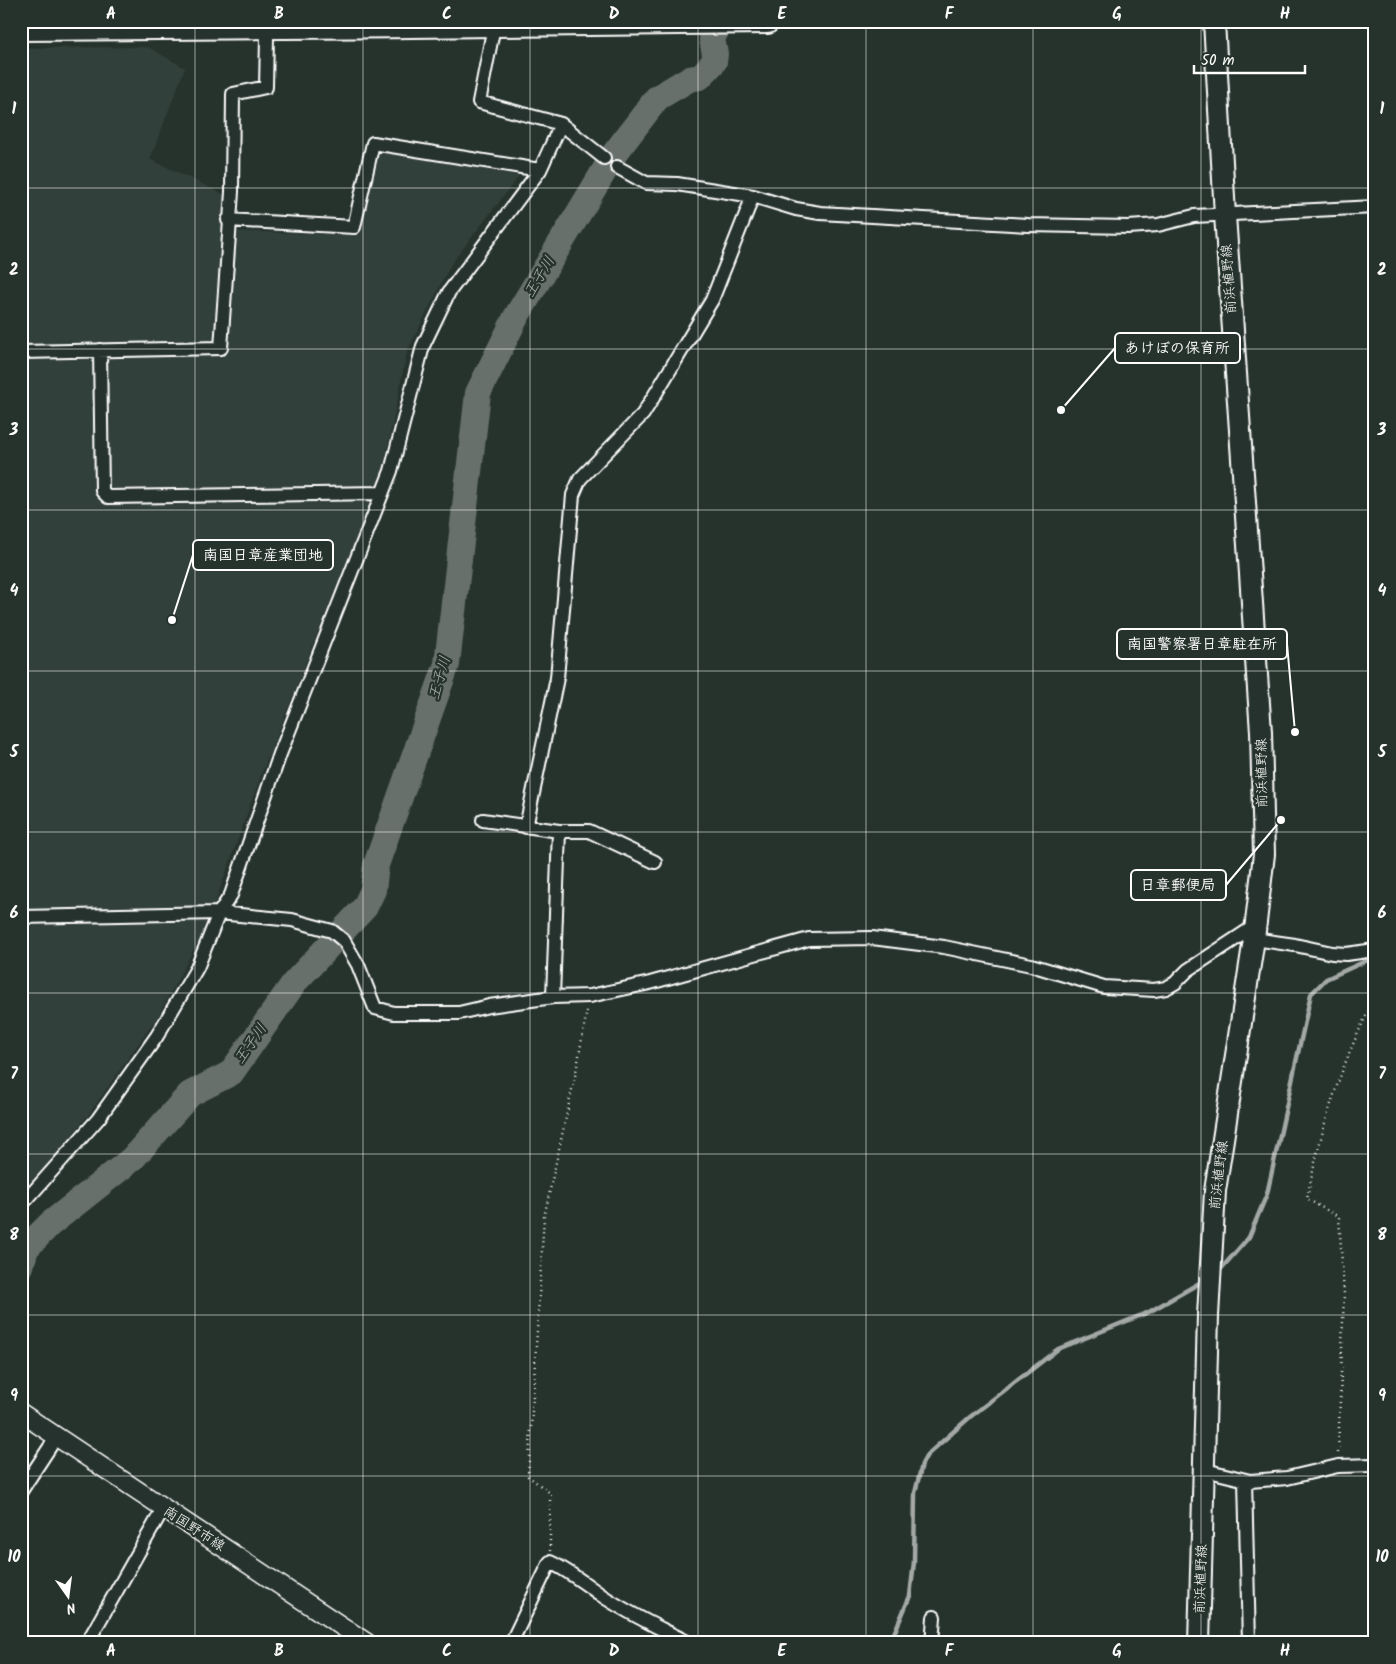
<svg xmlns="http://www.w3.org/2000/svg" width="1396" height="1664" viewBox="0 0 1396 1664" font-family="Kalam,'Klee One',sans-serif">
	<rect width="100%" height="100%" fill="#26332d"/>
	<filter id="ink" filterUnits="userSpaceOnUse"><feTurbulence type="fractalNoise" baseFrequency=".02" numOctaves="2"/><feDisplacementMap in="SourceGraphic" scale="10" xChannelSelector="R" yChannelSelector="G"/><feConvolveMatrix kernelMatrix="1 2 1 2 8 2 1 2 1" color-interpolation-filters="sRGB"/></filter>
	<g filter="url(#ink)">
		<path fill="#333f3a" d="M148,47L185,68L150,159L225,195L221,231L360,235L379,150L519,176L451,264L407,352L383,470L263,770L207,925L158,1016L89,1114L25,1193L21,1195V48Z"/>
		<g fill="none" stroke-linecap="round" stroke-linejoin="round">
			<path stroke="#a4a9a7" stroke-width="4.5" d="M1220,1270L1249,1237L1267,1194L1311,994L1326,979L1368,960
				M890,1643L910,1596L914,1562L915,1493L922,1464L927,1455L970,1417L1058,1349L1149,1312L1203,1281"/>
			<path stroke="#67706c" stroke-width="26" d="M21,1266L26,1248L50,1224L132,1159L190,1094L231,1073L294,983L365,907L373,890L376,865L447,664L478,393L516,317L615,153L657,98L689,79L700,77L714,62L715,54L712,39L721,21"/>
			<g stroke="#fff" stroke-width="16">
				<path id="street" d="M494,26L479,102L561,124L604,158
					M617,167L646,183L677,184L753,196L796,209L820,213L1028,225L1128,227L1158,225L1194,216L1375,207
					M228,220L354,227L373,143L540,170
					M100,350L102,491L108,497L382,493
					M21,352L221,348L232,192L233,94L266,87L267,37L259,25
					M483,820L559,831H589L655,862
					M526,827L557,678L573,495L580,479L643,414L662,383L712,300L753,196
					M21,917L219,913L292,920L332,931L344,941L358,965L375,1008L394,1013H459L489,1006L553,997L590,996L650,983L809,939L872,938L944,947L1031,965L1104,987L1154,990L1166,988L1175,983L1188,970L1255,926
					M1254,939L1295,945L1332,953L1346,954L1375,950
					M553,997L559,831
					M21,1202L27,1199L98,1119L157,1036L197,968L219,913L231,895L280,754L391,471L423,346L449,292L540,170L561,124
					M1205,1470L1250,1481L1287,1478L1338,1466L1375,1465
					M1245,1480L1249,1643
					M21,1491L57,1436
					M87,1643L163,1509
					M511,1643L550,1562C569,1571 584,1583 601,1595C629,1614 660,1628 689,1643
					M932,1643L934,1617"/>
			</g>
			<g stroke="#fff" stroke-width="21">
				<path id="secondary" d="M21,1413L367,1643"/>
			</g>
			<g stroke="#fff" stroke-width="24">
				<path id="primary" d="M1199,1643L1208,1316L1215,1191L1254,939L1264,854L1261,732L1225,215L1214,21"/>
			</g>
			<g stroke="#fff" stroke-width="28">
				<path id="highway" d="M21,28C270,26 518,25 767,21"/>
			</g>
			<path stroke="#fff" stroke-width="2.5" stroke-dasharray="1 4" stroke-linecap="butt" d="M1338,1453L1344,1294L1339,1217L1307,1199C1321,1129 1341,1061 1375,999
				M550,1551V1493L528,1476L544,1217L577,1067L587,1010"/>
			<use href="#street" stroke="#26332d" stroke-width="12"/>
			<use href="#secondary" stroke="#26332d" stroke-width="18"/>
			<use href="#primary" stroke="#26332d" stroke-width="20"/>
			<use href="#highway" stroke="#26332d" stroke-width="24"/>
		</g>
	</g>
	<path fill="none" stroke="#fff" stroke-width="1" stroke-opacity="0.55" d="M195,21V1643M363,21V1643M530,21V1643M698,21V1643M866,21V1643M1033,21V1643M1201,21V1643M21,188H1375M21,349H1375M21,510H1375M21,671H1375M21,832H1375M21,993H1375M21,1154H1375M21,1315H1375M21,1476H1375"/>
	<g text-anchor="middle" dominant-baseline="central" stroke-width="4.5" stroke-linejoin="round" paint-order="stroke">
		<g font-size="14" fill="#fff" stroke="#26332d">
			<text transform="translate(1229 279) rotate(-94)">前浜植野線</text>
			<text transform="translate(1262 773) rotate(-91)">前浜植野線</text>
			<text transform="translate(1219 1175) rotate(-83)">前浜植野線</text>
			<text transform="translate(194 1529) rotate(33)">南国野市線</text>
			<text transform="translate(1201 1579) rotate(-88)">前浜植野線</text>
		</g>
		<g font-size="15" font-style="italic" fill="#b3b8b6" stroke="#26332d">
			<text transform="translate(540 277) rotate(-59)">王子川</text>
			<text transform="translate(440 678) rotate(-74)">王子川</text>
			<text transform="translate(251 1044) rotate(-55)">王子川</text>
		</g>
	</g>
	<path fill="none" stroke="#fff" stroke-width="2" d="M1061 410L1115 348M172 620L193 555M1295 732L1287 644M1281 820L1226 885"/>
	<g fill="#fff" stroke="#26332d" stroke-width="2">
		<circle cx="1061" cy="410" r="5"/>
		<circle cx="172" cy="620" r="5"/>
		<circle cx="1295" cy="732" r="5"/>
		<circle cx="1281" cy="820" r="5"/>
	</g>
	<g fill="#26332d" stroke="#fff" stroke-width="2">
		<rect x="1115" y="333" width="125" height="30" rx="5"/>
		<rect x="193" y="540" width="140" height="30" rx="5"/>
		<rect x="1117" y="629" width="170" height="30" rx="5"/>
		<rect x="1131" y="870" width="95" height="30" rx="5"/>
	</g>
	<g font-size="15" text-anchor="middle" font-weight="bold" fill="#fff">
		<text x="1177" y="353">あけぼの保育所</text>
		<text x="263" y="560">南国日章産業団地</text>
		<text x="1202" y="649">南国警察署日章駐在所</text>
		<text x="1178" y="890">日章郵便局</text>
	</g>
	<rect width="1396" height="1664" fill="none" stroke="#26332d" stroke-width="55"/>
	<g transform="translate(68 1596) rotate(166)" stroke="#26332d" stroke-width="4" paint-order="stroke">
	<path d="M0-4L9 19L0 12L-9 19Z" fill="#ffffff"/>
	<text y="-8" font-size="14" font-weight="bold" text-anchor="middle" fill="#ffffff">N</text>
	</g>
	<path d="M1194 65v8h111v-8" fill="none" stroke="#ffffff" stroke-width="2.5"/>
	<text x="1201" y="65" font-size="15" fill="#ffffff" stroke="#26332d" stroke-width="4" paint-order="stroke">50 m</text>
	<rect x="28" y="28" width="1340" height="1608" fill="none" stroke="#fff" stroke-width="2"/>
	<g font-size="16" text-anchor="middle" font-weight="bold" fill="#fff">
		<text x="111" y="19">A</text>
		<text x="279" y="19">B</text>
		<text x="447" y="19">C</text>
		<text x="614" y="19">D</text>
		<text x="782" y="19">E</text>
		<text x="949" y="19">F</text>
		<text x="1117" y="19">G</text>
		<text x="1285" y="19">H</text>
		<text x="14" y="114">1</text>
		<text x="1382" y="114">1</text>
		<text x="14" y="275">2</text>
		<text x="1382" y="275">2</text>
		<text x="14" y="435">3</text>
		<text x="1382" y="435">3</text>
		<text x="14" y="596">4</text>
		<text x="1382" y="596">4</text>
		<text x="14" y="757">5</text>
		<text x="1382" y="757">5</text>
		<text x="14" y="918">6</text>
		<text x="1382" y="918">6</text>
		<text x="14" y="1079">7</text>
		<text x="1382" y="1079">7</text>
		<text x="14" y="1240">8</text>
		<text x="1382" y="1240">8</text>
		<text x="14" y="1401">9</text>
		<text x="1382" y="1401">9</text>
		<text x="14" y="1562">10</text>
		<text x="1382" y="1562">10</text>
		<text x="111" y="1656">A</text>
		<text x="279" y="1656">B</text>
		<text x="447" y="1656">C</text>
		<text x="614" y="1656">D</text>
		<text x="782" y="1656">E</text>
		<text x="949" y="1656">F</text>
		<text x="1117" y="1656">G</text>
		<text x="1285" y="1656">H</text>
	</g>
</svg>
